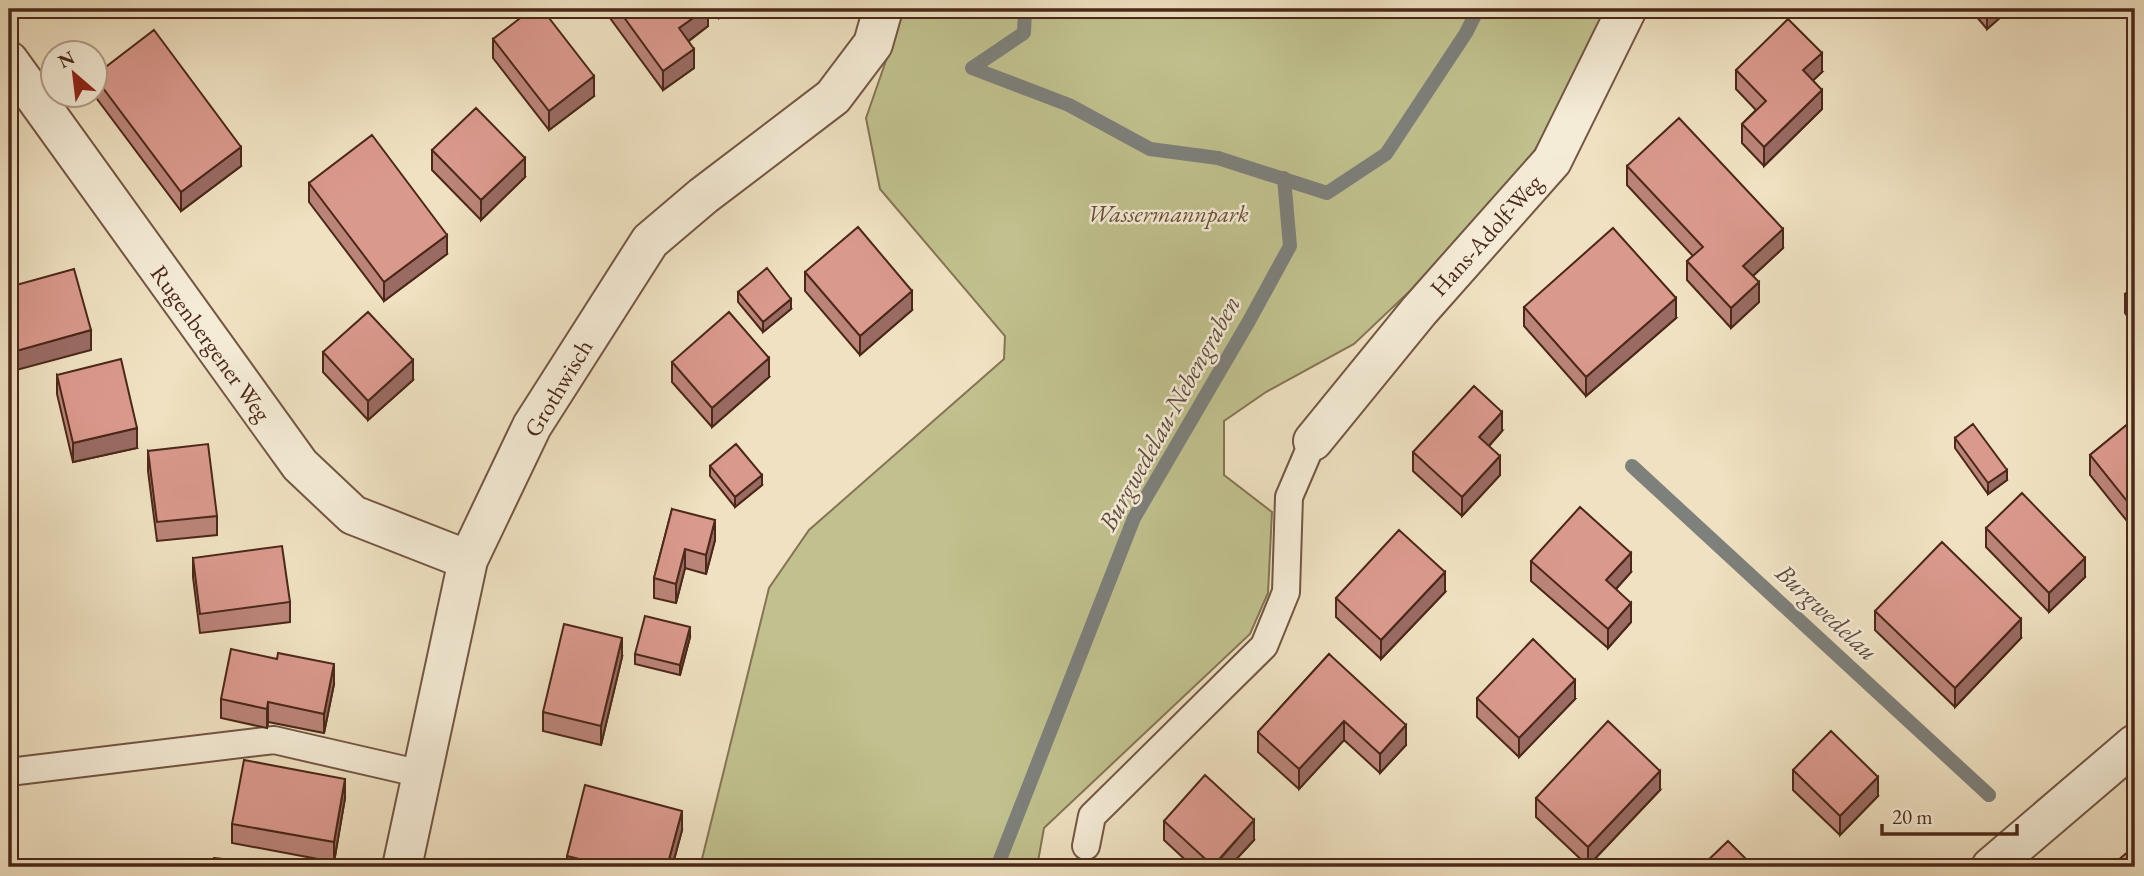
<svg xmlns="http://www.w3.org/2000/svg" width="2144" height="876" viewBox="0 0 2144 876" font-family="'EB Garamond',serif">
	<rect width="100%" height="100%" fill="#efe1c1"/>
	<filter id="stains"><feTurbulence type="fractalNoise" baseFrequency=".00286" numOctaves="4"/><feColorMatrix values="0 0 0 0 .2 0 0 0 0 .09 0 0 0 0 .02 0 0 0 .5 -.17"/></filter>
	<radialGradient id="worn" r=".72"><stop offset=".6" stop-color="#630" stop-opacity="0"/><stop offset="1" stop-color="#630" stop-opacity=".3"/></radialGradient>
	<path fill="#c0c18e" stroke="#867454" stroke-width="2" d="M904,9H1610L1534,152L1412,289L1354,344L1266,392L1224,421V475L1272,512L1268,593L1250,634L1044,828L1037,867H700L769,588L809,530L1004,359L1005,336L880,189L866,118Z"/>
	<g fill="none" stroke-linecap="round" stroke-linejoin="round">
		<path stroke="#7d807b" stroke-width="14" d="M972,68L1069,105L1150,149L1218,158L1327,193L1386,154L1466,33L1478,9
			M972,68L1024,33L1025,9
			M1632,466L1989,795
			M997,867L1134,518L1249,321L1290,246L1284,178"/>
		<g stroke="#745643" stroke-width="30">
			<path id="service" d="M9,772L274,740L422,774
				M1086,846L1092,816L1264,646L1286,592L1289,497L1313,441"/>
		</g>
		<g stroke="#745643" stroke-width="42">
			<path id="minor" d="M9,61L300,465L353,515L468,560
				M1313,441L1419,311L1552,161L1627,9
				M402,867L468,560L532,426L650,241L703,196L833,97L873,44L883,9
				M1991,867L2135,744"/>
		</g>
		<use href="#service" stroke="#f5ecd7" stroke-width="26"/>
		<use href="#minor" stroke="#f5ecd7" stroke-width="38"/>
	</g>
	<path fill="#bb8479" stroke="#4b2819" stroke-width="2" d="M607,9H708V26L689,41L694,68L663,90L607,14Z
		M712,9H731L719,18Z
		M1970,9H2010L1987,29Z
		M493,39L594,96L549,130L493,58Z
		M1736,70L1822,72L1813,80L1822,109L1764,166L1742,143V124L1756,110L1736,89Z
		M94,76L241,166L181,211L94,95Z
		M432,150L525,177L481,220L432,170Z
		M1627,166L1783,248L1753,276L1759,302L1731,328L1687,280V261L1693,256L1627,185Z
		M309,183L447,254L384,301L309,202Z
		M805,272L912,310L860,355L805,291Z
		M2135,287V327L2125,313V294Z
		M738,292L791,309L763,332L738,302Z
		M1524,307L1676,318L1586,396L1524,326Z
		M323,352L413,380L368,420L323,372Z
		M672,362L769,377L712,427L672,382Z
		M57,375L137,448L73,462L57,394Z
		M2135,418V531L2090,475V455Z
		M1502,431L1489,446L1500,475L1462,516L1413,471V452Z
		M1955,438L2007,480L1988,494L1955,448Z
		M148,451L217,516V535L157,541L148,471Z
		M710,466L762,485L735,507L710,476Z
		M672,509L715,540L706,574L685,568L676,603L654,598V578Z
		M1986,528L2085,577L2049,612L1986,547Z
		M193,558L290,602V622L200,633L193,577Z
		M1531,561L1631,572L1616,589L1631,622L1608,648L1531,581Z
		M1445,592L1381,659L1336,617V598Z
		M1875,611L2021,638L1955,707L1875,630Z
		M690,637L680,675L635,664V654Z
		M1329,654L1406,745L1380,773L1344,740L1299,789L1258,752V732Z
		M622,657L601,745L543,731V712Z
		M334,684L324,733L268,722L267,728L221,718V699Z
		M1477,698L1575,699L1519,757L1477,717Z
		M1793,770L1878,796L1840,835L1793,790Z
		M1660,790L1588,866L1536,817V798Z
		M345,798L334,862L232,843V824Z
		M1164,821L1254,840L1229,867H1193L1164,840Z
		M682,830L672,867H567V856Z"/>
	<path fill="#996b63" stroke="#4b2819" stroke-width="2" d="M706,9H708V26L679,48V28Z
		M719,9H731L719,18Z
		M1987,9H2010L1987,29Z
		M694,49V68L663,90V71Z
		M1822,53V72L1803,90V70Z
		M594,76V96L549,130V111Z
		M1822,90V109L1764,166V147Z
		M241,147V166L181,211V192Z
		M525,158V177L481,220V200Z
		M1783,229V248L1743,285V266Z
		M447,235V254L384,301V282Z
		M1759,282V302L1731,328V308Z
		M912,291V310L860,355V336Z
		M1676,298V318L1586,396V377Z
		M791,299V309L763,332V322Z
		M91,330V350L9,372V353Z
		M769,358V377L712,427V408Z
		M413,360V380L368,420V401Z
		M1502,412V431L1479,457V437Z
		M137,428V448L73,462V443Z
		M1500,456V475L1462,516V497Z
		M2007,470V480L1988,494V483Z
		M762,475V485L735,507V497Z
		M715,520V540L706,574V555Z
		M685,549V568L676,603V584Z
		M1631,553V572L1606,600V580Z
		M2085,558V577L2049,612V593Z
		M1445,572V592L1381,659V640Z
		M1631,603V622L1608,648V629Z
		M2021,619V638L1955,707V688Z
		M690,627V637L680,675V665Z
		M622,638V657L601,745V726Z
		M334,664V684L324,733V714Z
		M1575,680V699L1519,757V738Z
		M268,702V722L267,728V709Z
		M1344,721V740L1299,789V769Z
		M1406,725V745L1380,773V754Z
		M1660,771V790L1588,866V847Z
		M1878,777V796L1840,835V816Z
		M345,779V798L334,862V842Z
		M682,811V830L672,867H667Z
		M1254,820V840L1229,867H1213Z"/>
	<path fill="#da998d" stroke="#4b2819" stroke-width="2" d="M532,9H542L594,76L549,111L493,39Z
		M618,9H706L679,28L694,49L663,71Z
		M1788,19L1822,53L1803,70L1822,90L1764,147L1742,124L1766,101L1736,70Z
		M154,30L241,147L181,192L94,76Z
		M476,108L525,158L481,200L432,150Z
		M1679,118L1783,229L1743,266L1759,282L1731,308L1687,261L1703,247L1627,166Z
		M372,135L447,235L384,282L309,183Z
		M858,227L912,291L860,336L805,272Z
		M1613,228L1676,298L1586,377L1524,307Z
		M767,268L791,299L763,322L738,292Z
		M74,269L91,330L9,353V287Z
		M2135,287V308L2125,294Z
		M368,312L413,360L368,401L323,352Z
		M729,312L769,358L712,408L672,362Z
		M121,359L137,428L73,443L57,375Z
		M1474,386L1502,412L1479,437L1500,456L1462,497L1413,452Z
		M2135,418V511L2090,455Z
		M1973,424L2007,470L1988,483L1955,438Z
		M208,444L217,516L157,522L148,451Z
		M736,444L762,475L735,497L710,466Z
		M2022,493L2085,558L2049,593L1986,528Z
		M1580,507L1631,553L1606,580L1631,603L1608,629L1531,561Z
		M672,509L715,520L706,555L685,549L676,584L654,578Z
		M1399,530L1445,572L1381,640L1336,598Z
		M1942,542L2021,619L1955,688L1875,611Z
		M282,546L290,602L200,614L193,558Z
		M645,616L690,627L680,665L635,654Z
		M564,624L622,638L601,726L543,712Z
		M1533,639L1575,680L1519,738L1477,698Z
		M231,649L277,659L278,653L334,664L324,714L268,702L267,709L221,699Z
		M1329,654L1406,725L1380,754L1344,721L1299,769L1258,732Z
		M1608,721L1660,771L1588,847L1536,798Z
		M1831,731L1878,777L1840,816L1793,770Z
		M244,760L345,779L334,842L232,824Z
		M1205,775L1254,820L1213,866L1164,821Z
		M585,785L682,811L667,867H611L567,856Z
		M1728,841L1754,867H1701Z
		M2135,846V867H2112L2111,866Z
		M214,858L293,867H212Z"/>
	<g text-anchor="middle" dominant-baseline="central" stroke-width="5" stroke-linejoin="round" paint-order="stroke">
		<g font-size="24" font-style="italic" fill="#684e36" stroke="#f5ecd7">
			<text x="1168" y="213">Wassermannpark</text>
		</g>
		<g font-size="24" fill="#4b2819" stroke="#f5ecd7">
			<text transform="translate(1486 235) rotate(-48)">Hans-Adolf-Weg</text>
			<text transform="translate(211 343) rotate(54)">Rugenbergener Weg</text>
			<text transform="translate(558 388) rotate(-59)">Grothwisch</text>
		</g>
		<g font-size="26" font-style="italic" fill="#604d42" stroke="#f5ecd7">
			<text transform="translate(1169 413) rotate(-61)">Burgwedelau-Nebengraben</text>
			<text transform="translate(1827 612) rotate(43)">Burgwedelau</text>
		</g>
	</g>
	<rect width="2144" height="876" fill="none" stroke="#efe1c1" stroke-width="35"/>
	<rect x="10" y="10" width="2123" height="855" fill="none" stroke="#4b2819" stroke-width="3.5"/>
	<rect x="18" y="18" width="2109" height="841" fill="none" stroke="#4b2819" stroke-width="2"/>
	<g transform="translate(74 74) rotate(332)"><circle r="33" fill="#f5ecd7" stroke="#b19e8b" stroke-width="2"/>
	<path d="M0-5L12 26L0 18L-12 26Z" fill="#8f2418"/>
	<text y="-10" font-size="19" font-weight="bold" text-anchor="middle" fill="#4b2819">N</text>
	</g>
	<path d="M1882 824v10h135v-10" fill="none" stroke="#4b2819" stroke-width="3.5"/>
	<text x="1892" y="824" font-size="21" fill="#4b2819" stroke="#f5ecd7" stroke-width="5" paint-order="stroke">20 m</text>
	<rect width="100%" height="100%" filter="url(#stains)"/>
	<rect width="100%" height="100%" fill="url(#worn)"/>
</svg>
